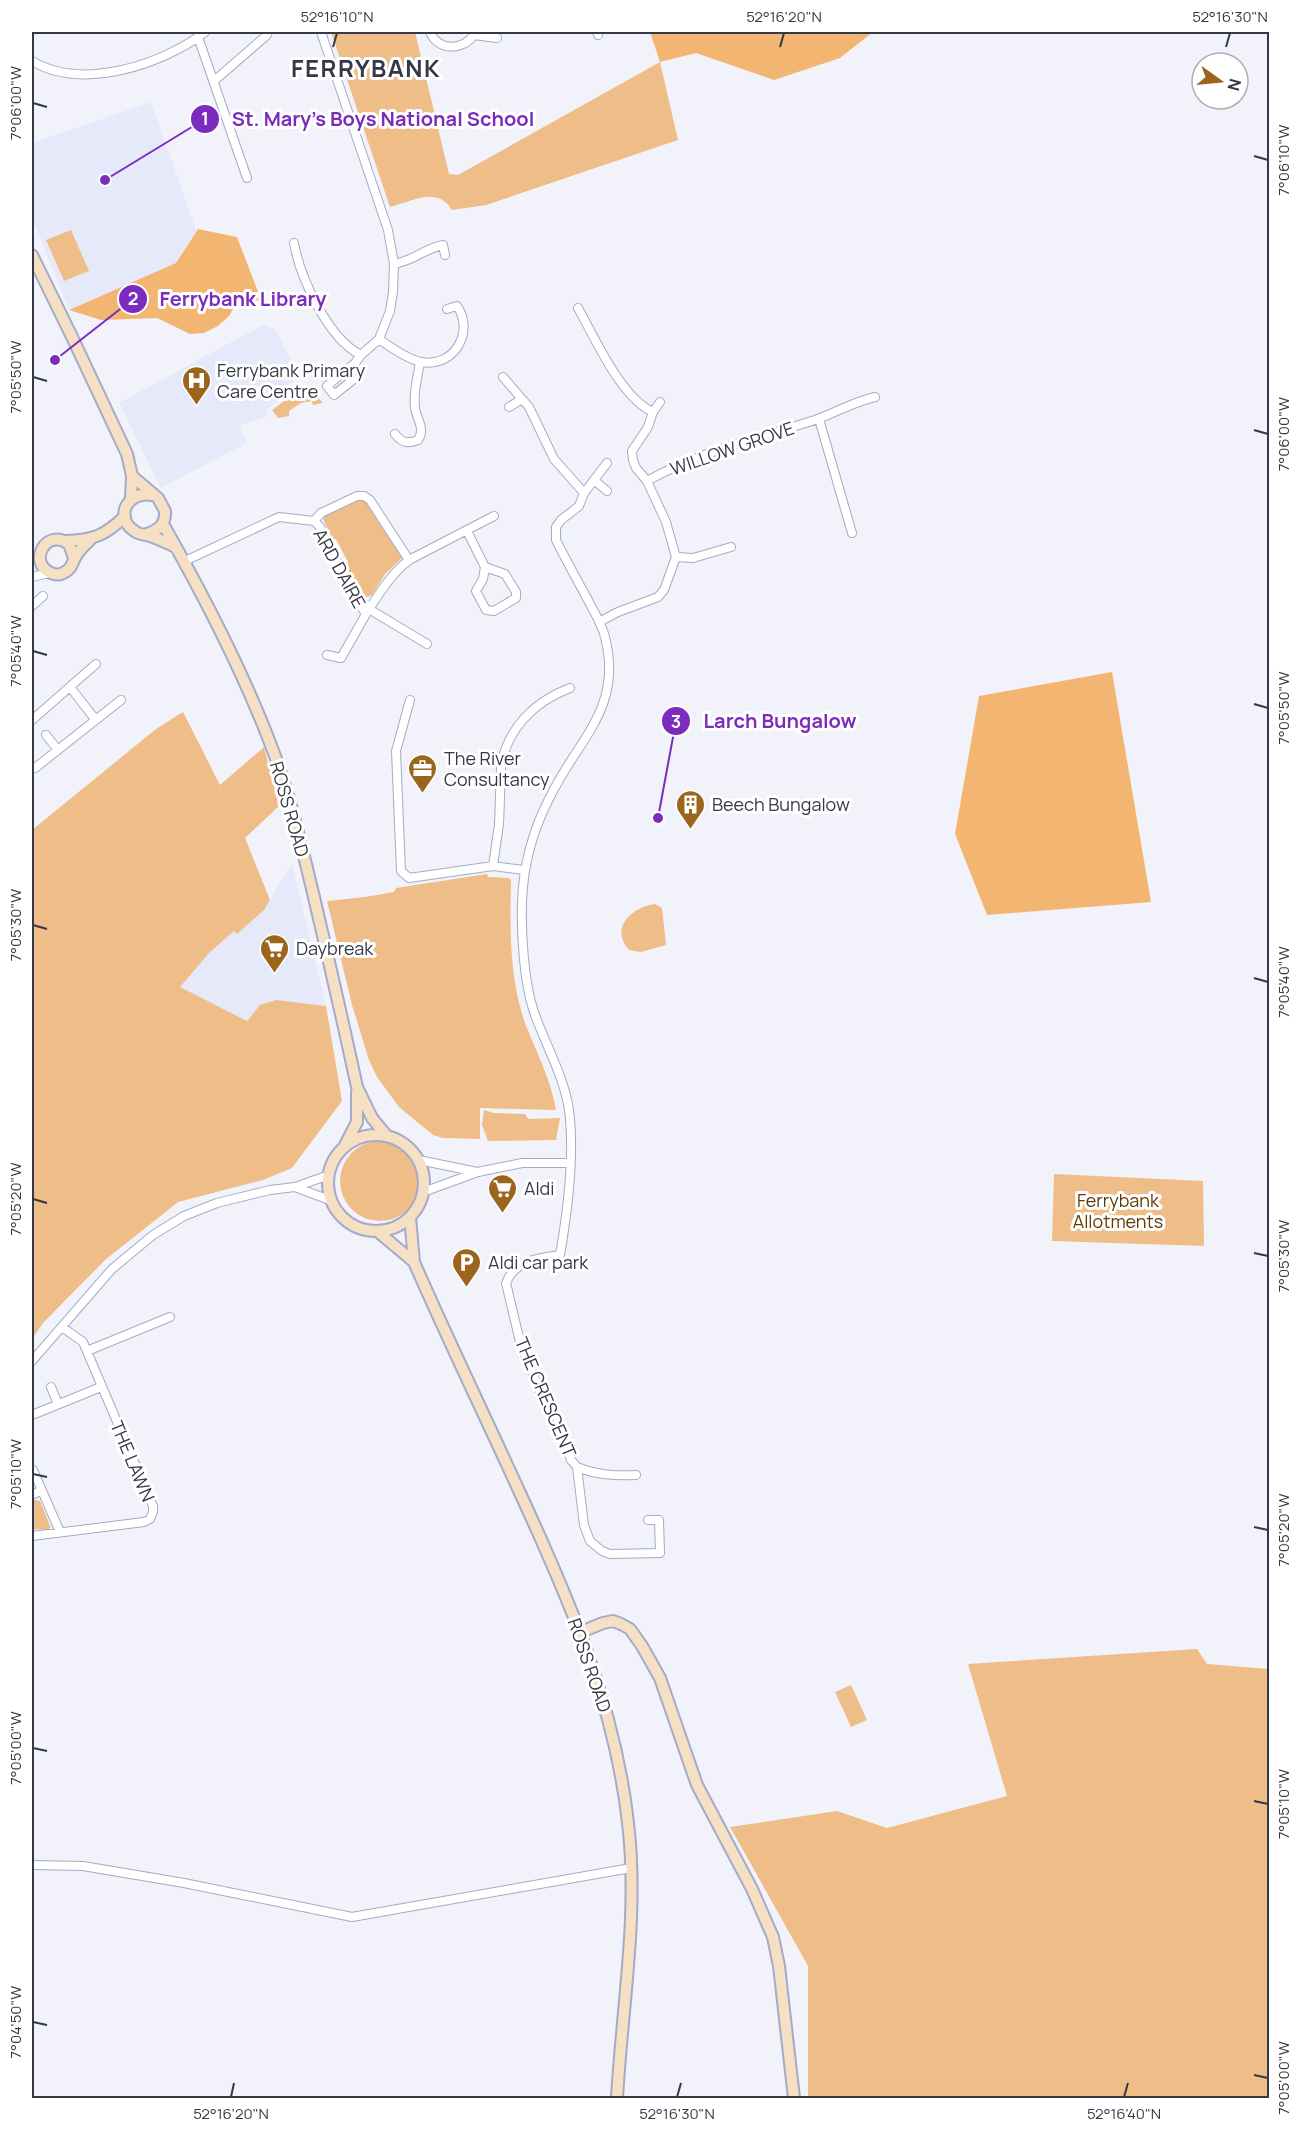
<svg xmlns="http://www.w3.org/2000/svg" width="1301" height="2130" font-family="Manrope,sans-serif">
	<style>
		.built { fill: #e6e9fa }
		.green { fill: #eebd88 }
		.forest { fill: #f3b672 }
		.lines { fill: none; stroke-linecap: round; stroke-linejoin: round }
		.street-casing { stroke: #a4aaca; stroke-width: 10 }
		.secondary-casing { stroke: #a4aaca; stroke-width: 14 }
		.street { stroke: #fff; stroke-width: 8 }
		.secondary { stroke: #f6e0c4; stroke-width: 10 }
		.ticks { fill: none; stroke: #353845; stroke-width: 2 }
		.labels { text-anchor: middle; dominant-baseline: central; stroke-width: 6; stroke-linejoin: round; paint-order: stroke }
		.poi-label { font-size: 18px; fill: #353845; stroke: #fff; text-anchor: start }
		.street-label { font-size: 18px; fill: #353845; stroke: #fff }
		.park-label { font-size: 18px; fill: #613a00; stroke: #fff }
		.district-label { font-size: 24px; font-weight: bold; letter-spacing: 1.5px; fill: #353845; stroke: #fff }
		.leader { fill: none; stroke: #7b2cbf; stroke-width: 2 }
		.callout-dot { fill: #7b2cbf; stroke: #fff; stroke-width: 2 }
		.mark-label { font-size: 18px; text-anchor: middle; font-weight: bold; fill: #fff }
		.callout-label { font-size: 20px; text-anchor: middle; font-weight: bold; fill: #7b2cbf; stroke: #fff; stroke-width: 6; stroke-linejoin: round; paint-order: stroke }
		.neatline { fill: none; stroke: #353845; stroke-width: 2 }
		.ticks-label { font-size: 15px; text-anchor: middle; fill: #353845 }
	</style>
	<rect width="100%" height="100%" fill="#f2f3fa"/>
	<!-- built -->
	<path class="built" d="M151 102 196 230 176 263 69 310 32 218V143Z
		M263 325 275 329 296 370 293 382 273 392 277 402 267 409 268 416 240 426 247 443 161 488 119 403Z
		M292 863 326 1006 276 1000 260 1005 247 1021 179 987 209 953 234 931 237 934 264 910Z"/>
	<!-- green -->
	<path class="green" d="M331 32H415L449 174 458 175 660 62 678 140 486 205 452 210C437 186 414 201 390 207Z
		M71 230 89 271 64 281 46 240Z
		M309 388 323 403 313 405 312 401 301 403 289 411V416L278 418 272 410 291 396 293 398Z
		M360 499 366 500 374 510 372 512 386 534H390L402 553V558L385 574 372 595 367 597 360 596 345 566 348 562 336 539H332L323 519 326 513 332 510 333 511 352 503V500Z
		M183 712 220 785 264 747 279 806 245 838 270 900 264 910 237 934 234 931 209 953 180 987 247 1021 260 1005 276 1000 326 1006 342 1101 292 1168 263 1180 178 1202 105 1260 43 1323 32 1339V830L156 729Z
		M487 874 488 877 508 878 511 880C510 928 509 977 525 1023 536 1052 551 1079 556 1110L480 1108V1139L443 1138 433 1135 399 1107 377 1077 369 1060 352 1005 327 901 365 897 394 892 396 888Z
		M655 904 662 908 666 945 641 952 629 950C609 928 632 907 655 904Z
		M484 1110 494 1113 525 1114 528 1119 560 1118 556 1140 488 1141 482 1125Z
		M340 1181a40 40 0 1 1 80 0a40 40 0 1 1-80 0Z
		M1054 1174 1203 1181 1204 1246 1052 1241Z
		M36 1500 40 1501 51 1528 45 1530 32 1529V1501Z
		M1197 1649 1207 1664 1269 1669V2098H808V1966L730 1827 837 1811 887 1828 1007 1796 968 1664Z
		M851 1685 867 1720 851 1727 835 1692Z"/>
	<!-- forest -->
	<path class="forest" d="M650 32H873L840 58 774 80 696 53 660 62Z
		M198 229 237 237 262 302 241 296 229 316 218 326 204 333 190 334 157 318 101 320 69 310 176 263Z
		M1112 672 1151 902 987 915 955 834 979 696Z"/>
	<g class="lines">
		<defs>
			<path id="street" d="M321 32 388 230 394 264 393 292 390 311 379 339 361 355 355 363 327 386 334 395 354 379 347 370
				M430 32C438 51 462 51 474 35L497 38
				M597 32 598 35
				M198 37 247 178
				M32 61C82 91 162 65 205 32
				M214 81 267 35
				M294 243C300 277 328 339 361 355
				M394 264C416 260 423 249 443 245L445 255
				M578 308C595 338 621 398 653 412
				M379 339C390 347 407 359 421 362 454 368 475 332 457 306L447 309
				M503 377 529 407 554 459 584 493
				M509 407 522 399
				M819 419 852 533
				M395 434C402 443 408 444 418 440 426 428 416 419 415 407 413 392 418 376 420 362
				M607 463 584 493 579 506 561 520 556 527V540C566 560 577 580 588 600 594 612 602 624 605 637 623 708 579 738 551 795 533 829 523 865 522 903 521 934 524 983 534 1012 545 1044 564 1076 569 1110 575 1156 568 1209 560 1255 539 1258 515 1260 506 1283L520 1342 540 1392 559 1421 571 1460 577 1467 584 1525 590 1541 602 1551 610 1554 660 1553 659 1520H648
				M594 480 607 491
				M647 481C698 452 759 438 815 420 835 413 853 402 875 397
				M467 531 485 567 505 574 516 592V598L494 611 486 610 476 591 483 579 485 567
				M676 557 693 558 731 547
				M409 560 494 516
				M185 561 279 517 314 521 321 513 357 496H364L370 500 409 560C390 575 379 594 366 614L357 601 320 527 314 521
				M32 577 49 573
				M32 606 43 596
				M369 609 427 644
				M599 622 618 612 658 597 664 590 676 557 666 522 647 481 636 468 633 460 632 451 648 427 653 412 660 402
				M327 655 341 658 366 614
				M70 687 95 719
				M410 700 396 751 401 871 409 878 493 866 524 870
				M32 720 96 664
				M46 735 58 750
				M35 768 121 700
				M493 866C495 852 497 838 499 824 500 806 500 787 501 768 506 729 535 701 570 688
				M419 1160 477 1172
				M295 1187 332 1201
				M423 1192 478 1172 522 1163H570
				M87 1351 170 1317
				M32 1361 112 1269 153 1235 184 1216 217 1203 270 1190 295 1187 329 1175
				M51 1387 58 1404
				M32 1415 101 1387
				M577 1467C597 1475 615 1476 636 1475
				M33 1470 60 1532
				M32 1495 42 1490
				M32 1536 144 1522 150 1519 153 1512V1506L83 1342 62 1327
				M32 1865 83 1866 184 1883 352 1917 631 1868"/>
			<path id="secondary" d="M32 255 73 339 127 454 132 476 131 498
				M132 476 158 498 165 511C166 524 159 530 147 534
				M152 495C125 491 114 520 136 532 140 535 145 534 150 536 159 539 167 543 176 547
				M163 524C204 596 243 671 272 748 290 795 301 844 313 893 328 957 343 1022 357 1087L372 1118 386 1135
				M65 541C93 540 105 536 125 516
				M74 558 69 544C46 527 27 563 51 573 57 576 63 574 68 570 73 566 72 562 75 558 78 551 85 545 90 540
				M328 1183a48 48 0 1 1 96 0a48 48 0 1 1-96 0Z
				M345 1145 357 1122V1092
				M410 1217 414 1262C448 1340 485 1416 520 1493 569 1599 615 1705 628 1823 639 1914 622 2007 617 2098
				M377 1231 414 1262
				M581 1632 603 1623 613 1621 621 1624 630 1629 642 1646 660 1678 697 1785 752 1889 773 1937 779 1966 794 2098"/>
		</defs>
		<!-- street casing -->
		<use href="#street" class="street-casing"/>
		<!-- secondary casing -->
		<use href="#secondary" class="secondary-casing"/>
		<!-- street -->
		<use href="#street" class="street"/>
		<!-- secondary -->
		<use href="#secondary" class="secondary"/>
	</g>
	<!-- ticks -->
	<path class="ticks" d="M333 47 337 33M780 47 784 33M1226 47 1230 33M33 103 47 107M1254 156 1268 160M33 377 47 381M1254 430 1268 434M33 651 47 655M1254 704 1268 708M33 925 47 929M1254 978 1268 982M33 1199 47 1203M1254 1253 1268 1256M33 1474 47 1477M1254 1527 1268 1530M33 1748 47 1751M1254 1801 1268 1804M33 2022 47 2025M1254 2075 1268 2078M231 2097 234 2083M677 2097 681 2083M1124 2097 1128 2083"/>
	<!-- icons -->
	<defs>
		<symbol id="hospital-pin" viewBox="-11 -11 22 30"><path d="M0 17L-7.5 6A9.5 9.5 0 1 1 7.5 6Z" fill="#9b651e" stroke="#fff"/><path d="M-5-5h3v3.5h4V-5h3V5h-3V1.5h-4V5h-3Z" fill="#fff"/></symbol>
		<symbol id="office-pin" viewBox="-11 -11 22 30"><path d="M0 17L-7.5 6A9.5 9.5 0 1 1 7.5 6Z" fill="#9b651e" stroke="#fff"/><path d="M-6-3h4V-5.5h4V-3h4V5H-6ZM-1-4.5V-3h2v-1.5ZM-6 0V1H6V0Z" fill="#fff"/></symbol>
		<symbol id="building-pin" viewBox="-11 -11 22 30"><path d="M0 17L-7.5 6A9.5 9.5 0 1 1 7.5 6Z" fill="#9b651e" stroke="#fff"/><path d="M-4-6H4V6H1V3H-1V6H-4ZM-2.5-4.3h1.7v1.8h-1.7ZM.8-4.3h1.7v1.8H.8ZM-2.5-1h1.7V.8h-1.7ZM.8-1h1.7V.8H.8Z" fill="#fff"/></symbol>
		<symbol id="supermarket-pin" viewBox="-11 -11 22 30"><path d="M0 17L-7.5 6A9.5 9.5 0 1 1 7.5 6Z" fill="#9b651e" stroke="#fff"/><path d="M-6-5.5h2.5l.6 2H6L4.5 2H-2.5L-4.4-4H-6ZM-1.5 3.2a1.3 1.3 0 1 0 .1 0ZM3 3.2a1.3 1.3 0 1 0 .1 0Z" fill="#fff"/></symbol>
		<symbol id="parking-pin" viewBox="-11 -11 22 30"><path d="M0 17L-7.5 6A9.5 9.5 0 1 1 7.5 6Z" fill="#9b651e" stroke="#fff"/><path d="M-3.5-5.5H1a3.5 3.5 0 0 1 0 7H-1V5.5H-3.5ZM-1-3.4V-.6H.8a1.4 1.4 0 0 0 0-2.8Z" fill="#fff"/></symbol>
	</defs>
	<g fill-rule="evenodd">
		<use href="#hospital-pin" x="180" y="364" width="33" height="45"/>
		<use href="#office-pin" x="406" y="752" width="33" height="45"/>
		<use href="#building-pin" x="674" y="788" width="33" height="45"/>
		<use href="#supermarket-pin" x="258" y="932" width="33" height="45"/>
		<use href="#supermarket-pin" x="486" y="1172" width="33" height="45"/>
		<use href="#parking-pin" x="450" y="1246" width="33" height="45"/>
	</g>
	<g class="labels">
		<!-- poi labels -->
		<g class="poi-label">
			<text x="217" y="370">Ferrybank Primary<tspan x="217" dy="21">Care Centre</tspan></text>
			<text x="444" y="758">The River<tspan x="444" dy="21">Consultancy</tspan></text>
			<text x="712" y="804">Beech Bungalow</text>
			<text x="296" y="948">Daybreak</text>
			<text x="524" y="1188">Aldi</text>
			<text x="488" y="1262">Aldi car park</text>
		</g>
		<!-- street labels -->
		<g class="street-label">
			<text transform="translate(732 448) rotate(-19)">WILLOW GROVE</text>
			<text transform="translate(340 568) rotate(61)">ARD DAIRE</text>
			<text transform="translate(290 809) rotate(74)">ROSS ROAD</text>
			<text transform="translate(546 1397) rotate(67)">THE CRESCENT</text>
			<text transform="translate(133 1461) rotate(67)">THE LAWN</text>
			<text transform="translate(590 1665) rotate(71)">ROSS ROAD</text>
		</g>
		<!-- park labels -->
		<g class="park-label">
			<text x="1118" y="1200">Ferrybank<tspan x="1118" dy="21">Allotments</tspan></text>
		</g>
		<!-- district labels -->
		<g class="district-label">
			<text x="366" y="67">FERRYBANK</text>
		</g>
	</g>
	<!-- callouts -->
	<path class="leader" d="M105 180L205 119M55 360L133 299M658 818L676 721"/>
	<g class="callout-dot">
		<circle cx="105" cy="180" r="6"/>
		<circle cx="55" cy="360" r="6"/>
		<circle cx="658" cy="818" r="6"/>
		<circle cx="205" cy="119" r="15"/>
		<circle cx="133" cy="299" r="15"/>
		<circle cx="676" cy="721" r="15"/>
	</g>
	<g class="mark-label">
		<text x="205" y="125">1</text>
		<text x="133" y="305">2</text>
		<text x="676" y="728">3</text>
	</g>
	<g class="callout-label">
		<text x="383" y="126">St. Mary's Boys National School</text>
		<text x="243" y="306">Ferrybank Library</text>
		<text x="780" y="728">Larch Bungalow</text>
	</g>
	<!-- border -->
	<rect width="1301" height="2130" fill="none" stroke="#ffffff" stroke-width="66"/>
	<!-- north arrow -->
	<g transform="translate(1220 81) rotate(105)"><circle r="28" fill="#ffffff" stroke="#aeafb5" stroke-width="1.5"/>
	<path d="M0-4.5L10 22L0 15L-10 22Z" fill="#9b651e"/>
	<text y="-9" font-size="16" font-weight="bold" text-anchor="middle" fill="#353845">N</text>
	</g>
	<rect x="33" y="33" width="1235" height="2064" class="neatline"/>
	<g class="ticks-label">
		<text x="337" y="22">52°16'10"N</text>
		<text x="784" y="22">52°16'20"N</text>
		<text x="1230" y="22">52°16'30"N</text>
		<text transform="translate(16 103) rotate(-90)" y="5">7°06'00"W</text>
		<text transform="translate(1284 160) rotate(-90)" y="5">7°06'10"W</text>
		<text transform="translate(16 377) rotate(-90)" y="5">7°05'50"W</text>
		<text transform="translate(1284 434) rotate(-90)" y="5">7°06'00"W</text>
		<text transform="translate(16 651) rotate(-90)" y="5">7°05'40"W</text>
		<text transform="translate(1284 708) rotate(-90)" y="5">7°05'50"W</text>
		<text transform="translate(16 925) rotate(-90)" y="5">7°05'30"W</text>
		<text transform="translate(1284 982) rotate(-90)" y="5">7°05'40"W</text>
		<text transform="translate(16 1199) rotate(-90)" y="5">7°05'20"W</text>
		<text transform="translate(1284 1256) rotate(-90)" y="5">7°05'30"W</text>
		<text transform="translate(16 1474) rotate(-90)" y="5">7°05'10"W</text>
		<text transform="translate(1284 1530) rotate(-90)" y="5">7°05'20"W</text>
		<text transform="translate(16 1748) rotate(-90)" y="5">7°05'00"W</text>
		<text transform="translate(1284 1804) rotate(-90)" y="5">7°05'10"W</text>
		<text transform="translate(16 2022) rotate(-90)" y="5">7°04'50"W</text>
		<text transform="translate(1284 2078) rotate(-90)" y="5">7°05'00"W</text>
		<text x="231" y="2119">52°16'20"N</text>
		<text x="677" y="2119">52°16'30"N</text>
		<text x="1124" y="2119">52°16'40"N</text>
	</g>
</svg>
